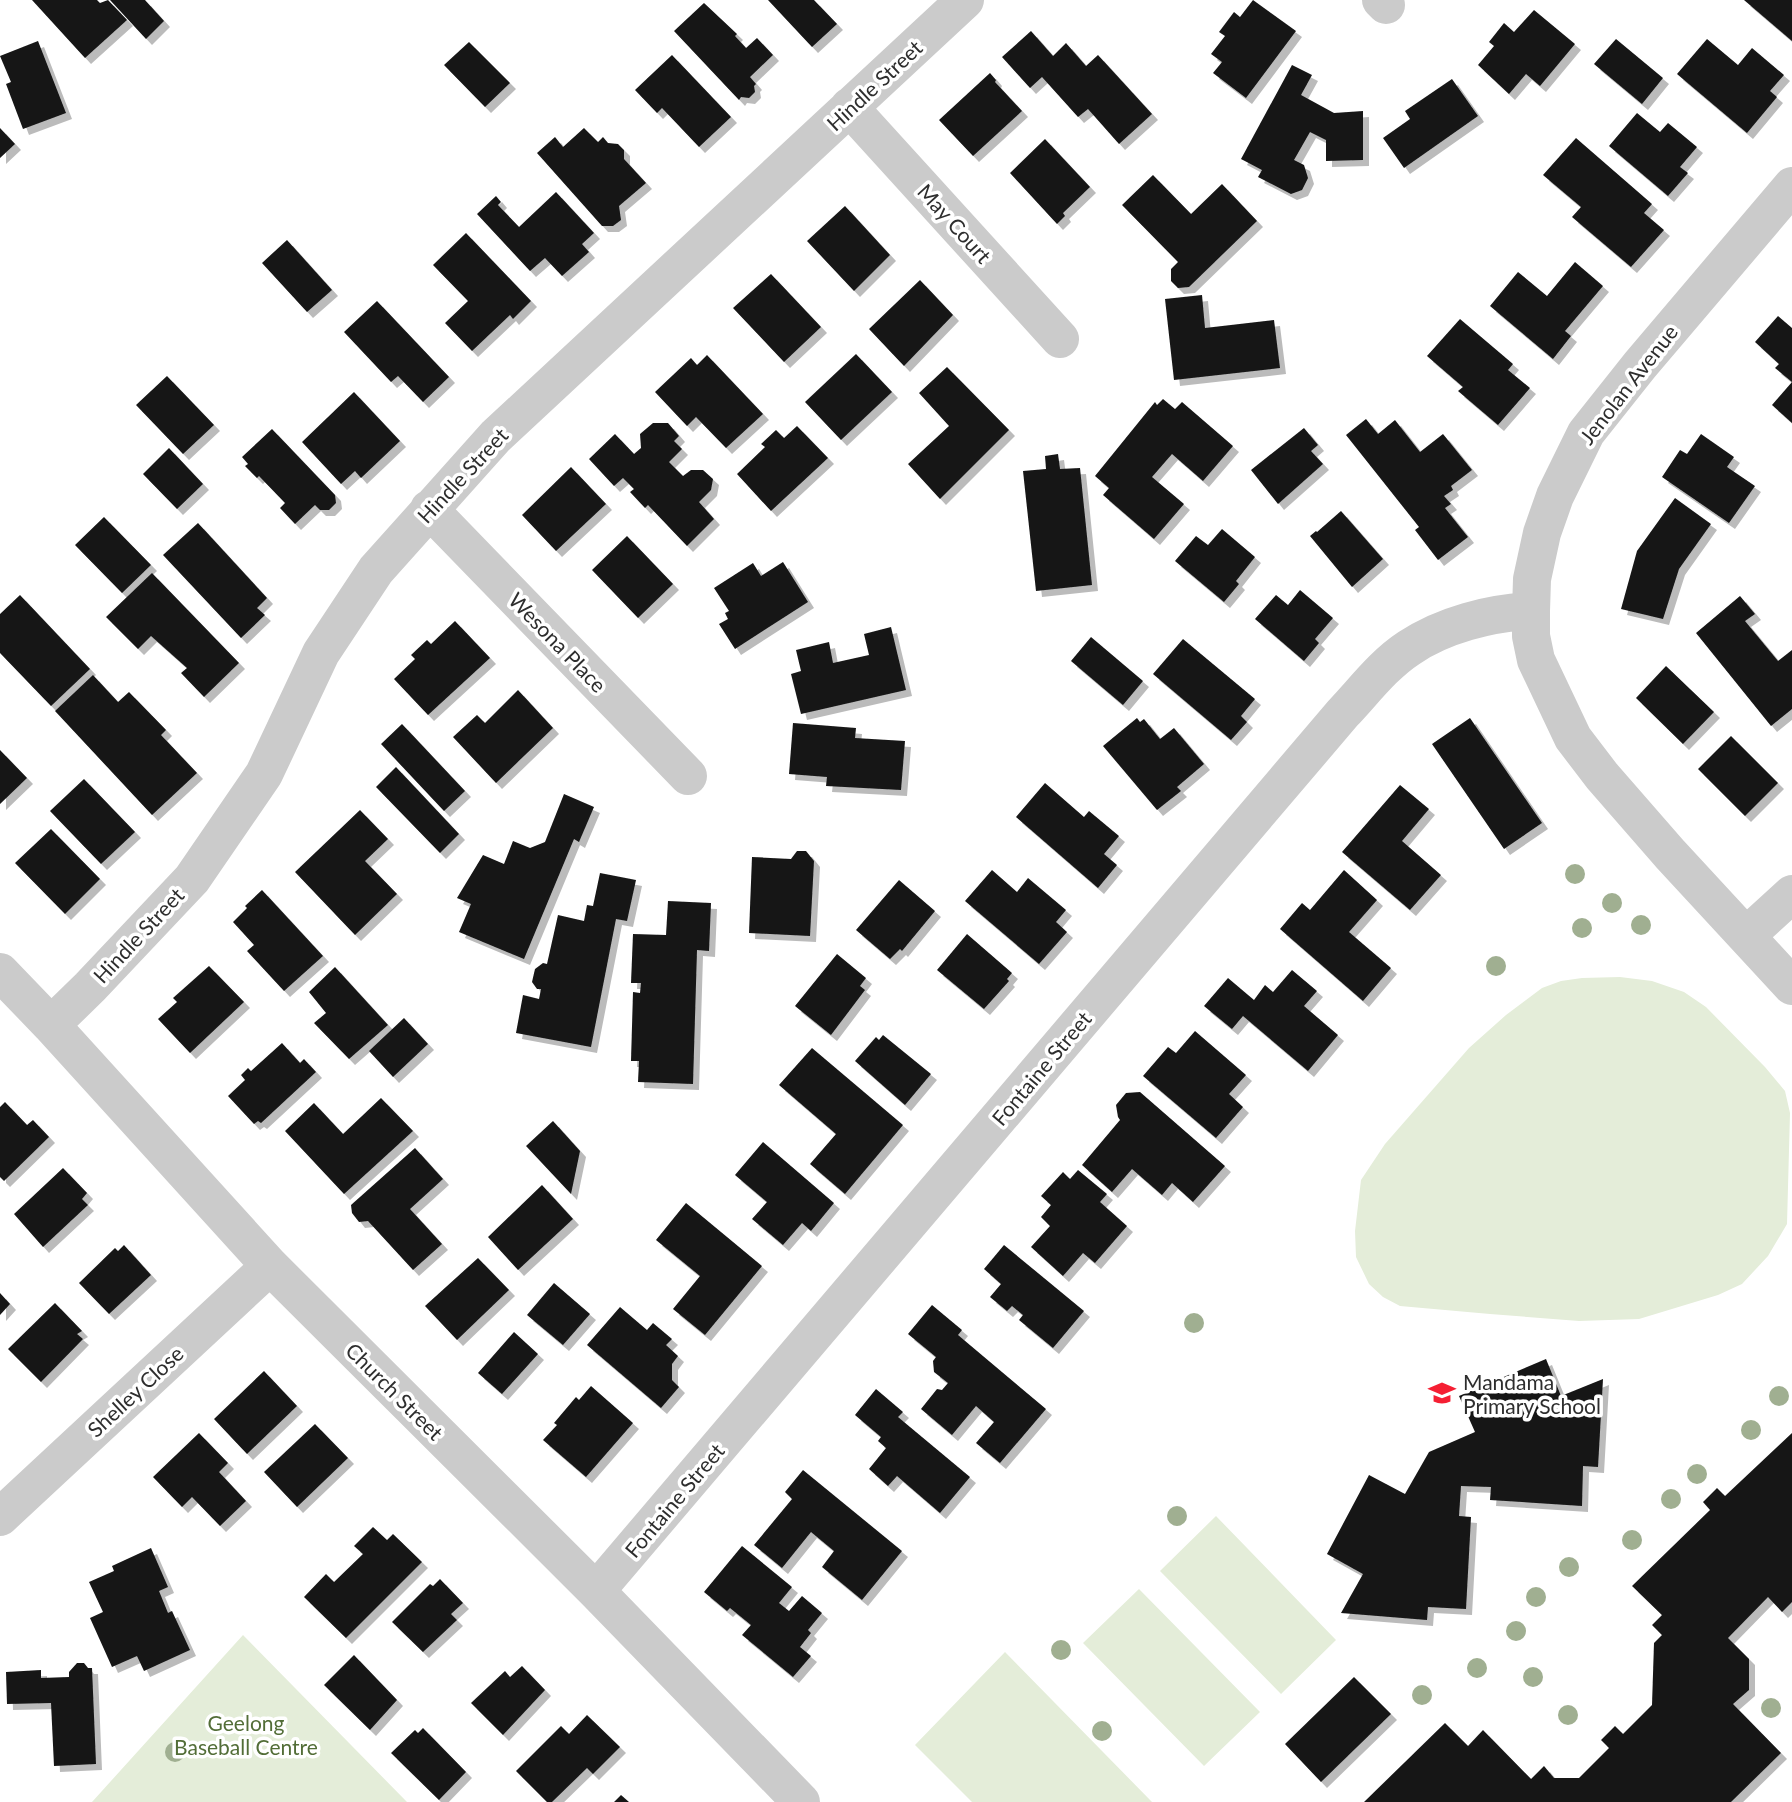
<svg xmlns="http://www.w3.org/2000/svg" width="1792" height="1802" font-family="Lato,sans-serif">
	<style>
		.green { fill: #e4edd9 }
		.building { fill: #151515; filter: url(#shadow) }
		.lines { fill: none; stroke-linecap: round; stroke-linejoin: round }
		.minor { stroke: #cbcbcb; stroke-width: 38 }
		.tree { fill: #a0af91 }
		.labels { text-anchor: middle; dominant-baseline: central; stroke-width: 7; stroke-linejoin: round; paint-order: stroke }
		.street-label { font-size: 21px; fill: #2e2e2e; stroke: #fff }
		.poi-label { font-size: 21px; fill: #2e2e2e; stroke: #fff; text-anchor: start }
		.park-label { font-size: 21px; fill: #526d37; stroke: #fff }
	</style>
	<defs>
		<filter id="shadow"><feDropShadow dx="6" dy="6" stdDeviation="0" flood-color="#0004"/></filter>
	</defs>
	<rect width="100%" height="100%" fill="#fff"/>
	<!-- green -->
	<path class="green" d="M1620 977 1652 981 1684 992 1706 1007 1765 1067 1785 1091 1790 1113 1787 1224 1768 1256 1742 1284 1718 1295 1639 1319 1579 1321 1490 1314 1400 1306 1383 1297 1369 1284 1356 1257 1355 1231 1361 1180 1385 1144 1469 1048 1506 1015 1542 988 1561 981 1582 978Z
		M1216 1516 1336 1640 1281 1694 1160 1571Z
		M1139 1589 1260 1712 1204 1766 1083 1643Z
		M243 1635 407 1802H92Z
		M1005 1652 1152 1802H972L915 1745Z"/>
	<!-- building -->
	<path class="building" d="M32 0H97L100 3 108 0 127 20 85 58Z
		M110 0H145L164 21 146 39Z
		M768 0H814L837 24 812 47Z
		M1253 0 1296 31 1246 98 1213 73 1222 62 1211 54 1225 36 1219 32 1234 12 1240 17Z
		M1744 0H1792V41Z
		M704 3 737 34 735 36 746 48 757 38 773 55 750 77 756 84 754 86 755 92 749 98 741 97 739 100 674 31Z
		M1534 10 1575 44 1540 86 1526 74 1509 94 1478 65 1494 46 1489 42 1504 23 1514 32Z
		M1031 31 1053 56 1066 43 1086 66 1098 55 1152 114 1119 144 1088 109 1078 117 1042 77 1030 88 1002 57Z
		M1616 39 1663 78 1642 104 1594 64Z
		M1707 39 1738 65 1752 48 1784 75 1770 91 1777 97 1747 133 1677 74Z
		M38 41 66 113 23 129 6 84 11 82 0 56Z
		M469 42 510 83 485 107 444 65Z
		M672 55 731 117 699 147 662 108 657 113 635 90Z
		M1292 65 1312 75 1301 95 1334 113 1363 111V160L1326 161V140L1310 132 1294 160 1304 165 1308 178 1302 190 1291 194 1258 177 1262 170 1241 159Z
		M990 73 996 80 995 82 1022 111 973 156 939 120Z
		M1452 79 1478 116 1404 168 1383 138 1410 119 1405 111Z
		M1637 113 1660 132 1668 123 1697 147 1680 167 1688 173 1668 196 1609 146Z
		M0 128 15 144 0 158Z
		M584 128 598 142 603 137 608 143 618 144 624 150V159L646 183 619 206 621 220 613 226H602L537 153 555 137 563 147Z
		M1576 138 1652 204 1644 213 1664 230 1631 267 1572 217 1581 207 1543 175Z
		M1045 139 1090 187 1063 213 1065 216 1057 224 1010 173Z
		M1153 175 1191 214 1222 184 1257 221 1189 287 1178 288 1171 281V269L1178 262 1122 205Z
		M556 192 594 233 582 244 589 252 562 276 545 258 530 271 477 214 496 196 501 202 498 205 519 227Z
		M845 206 890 255 854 291 807 241Z
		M466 233 531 301 513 319 510 315 472 351 445 323 468 301 433 265Z
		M287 240 332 290 307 312 262 263Z
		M1575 262 1603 286 1565 331 1571 336 1553 359 1490 306 1518 272 1547 296Z
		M771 274 821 327 784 362 733 308Z
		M920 280 953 315 904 366 869 329Z
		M1202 295 1205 328 1274 320 1280 368 1174 380 1165 299Z
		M377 301 449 377 423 402 398 376 391 382 344 332Z
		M1778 316 1792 328V423L1772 405 1792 382 1775 368 1779 364 1755 342Z
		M1460 319 1513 364 1508 370 1530 388 1498 425 1458 391 1463 387 1427 356Z
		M856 354 892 392 841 440 805 402Z
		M707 355 763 414 726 448 696 417 687 426 655 392 691 358 697 365Z
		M947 367 1009 430 940 499 908 464 949 426 919 393Z
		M167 376 214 425 183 454 136 405Z
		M354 392 400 441 361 478 355 471 341 484 302 442Z
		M1163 399 1175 409 1182 402 1233 446 1203 481 1172 454 1152 477 1184 504 1154 539 1103 495 1109 488 1095 476 1155 402 1157 405Z
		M1366 419 1378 434 1395 420 1420 452 1443 434 1472 470 1451 486 1453 490 1444 496 1451 504 1445 508 1468 537 1438 560 1415 530 1419 527 1346 435Z
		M653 423H668L679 436 674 441 682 449 669 462 683 476 691 470H703L713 479 711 490 699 502 714 519 687 546 648 505 645 508 630 492 634 489 623 478 614 486 589 459 615 434 634 454 641 448 640 434Z
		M797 426 828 458 771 511 737 474 765 447 761 444 776 430 784 438Z
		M1304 428 1318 445 1311 451 1323 464 1278 504 1251 470Z
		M272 429 335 495 336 503 329 510H320L315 505 295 524 280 508 285 503 259 476 257 478 245 466 248 464 242 457Z
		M1701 434 1734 457 1727 467 1755 486 1729 523 1662 477 1680 450 1687 454Z
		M169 448 203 484 177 509 143 474Z
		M1058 454 1060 469 1080 468 1092 585 1036 591 1023 471 1046 469 1045 456Z
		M571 467 606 504 556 551 522 515Z
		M1675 498 1711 524 1679 569 1663 619 1621 609 1637 551Z
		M1341 511 1383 559 1352 587 1310 536 1316 531 1317 532Z
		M104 517 151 565 122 593 75 545Z
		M198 523 267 598 257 608 265 615 241 638 163 555Z
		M1222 529 1255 557 1236 581 1239 584 1224 602 1175 561 1196 536 1208 545Z
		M627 536 673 584 638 618 592 570Z
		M783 562 808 602 735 649 719 624 728 619 725 613 729 611 714 588 753 563 761 576Z
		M152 573 239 663 204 697 181 673 187 668 151 636 138 649 106 617Z
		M1300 590 1333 618 1315 639 1319 643 1304 661 1255 619 1276 595 1288 605Z
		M20 595 90 669 51 706 0 653V614Z
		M1740 596 1755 614 1745 621 1778 661 1792 650V709L1771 726 1696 633Z
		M455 621 490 658 428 715 394 679 415 659 411 655 427 640 431 644Z
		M891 627 906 690 801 714 791 674 801 671 796 650 829 642 833 663 869 655 864 634Z
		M1091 637 1143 681 1123 705 1071 661Z
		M1183 639 1255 699 1241 716 1247 722 1231 740 1153 674Z
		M1666 666 1714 712 1683 744 1636 698Z
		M93 675 118 702 129 692 166 730 161 735 197 773 152 815 55 711Z
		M518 690 553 728 496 783 453 737 477 715 485 723Z
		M1137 718 1140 722 1144 719 1160 739 1174 728 1204 764 1177 787 1181 791 1157 810 1103 746Z
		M1470 718 1542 823 1504 849 1432 744Z
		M793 723 856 728 855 738 905 741 901 790 826 786 827 777 789 774Z
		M402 724 465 791 444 811 381 744Z
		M1731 736 1778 783 1745 816 1698 769Z
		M0 750 27 778 0 804Z
		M396 767 459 834 440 853 376 787Z
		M84 779 135 832 101 864 50 811Z
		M1045 783 1084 817 1089 811 1119 836 1104 854 1117 865 1098 888 1016 817Z
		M1400 785 1429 809 1402 841 1441 875 1410 910 1342 852Z
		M564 794 594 807 579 842 574 839 524 959 459 932 471 904 457 898 483 855 504 864 513 841 530 848 545 842Z
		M360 810 388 839 365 861 397 894 355 935 295 872Z
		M51 829 100 879 65 914 15 863Z
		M797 851H806L814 861 810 936 749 933 752 857 791 859Z
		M992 870 1017 892 1028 878 1066 910 1056 922 1067 932 1039 964 965 901Z
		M1344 870 1377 900 1349 932 1391 968 1363 1001 1280 929 1302 903 1310 910Z
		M600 873 636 880 627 921 616 919 591 1047 516 1033 523 995 539 999 541 989H537L532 982 535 969 543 963 547 964 558 915 584 921 587 905 593 906Z
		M899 880 935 911 902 951 900 949 890 959 856 930Z
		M262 890 323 956 284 991 247 951 254 945 233 922 247 908 245 906Z
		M668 901 711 903 709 951 697 950 693 1084 638 1082 639 1061H631L633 992 640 993 641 983H631L633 934 666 935Z
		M967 934 1012 973 1007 979 1009 981 984 1009 937 970Z
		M837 954 866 978 860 986 865 990 831 1035 795 1006Z
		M209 966 244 1002 190 1053 158 1019 177 1002 173 998Z
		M335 967 388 1025 349 1059 314 1023 326 1013 309 992Z
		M1292 970 1317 991 1304 1006 1338 1035 1308 1071 1243 1016 1232 1029 1204 1006 1228 978 1254 1000 1265 985 1273 992Z
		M404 1018 428 1044 393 1077 369 1051Z
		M1195 1031 1246 1075 1229 1094 1243 1107 1216 1138 1143 1076 1168 1047 1176 1053Z
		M883 1035 931 1074 905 1105 855 1061 876 1037 879 1040Z
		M282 1043 300 1063 304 1059 316 1072 261 1123 258 1121 254 1124 228 1096 245 1080 241 1075 248 1068 251 1071Z
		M812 1048 903 1125 845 1194 810 1164 836 1134 779 1085Z
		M1140 1092 1225 1166 1193 1202 1172 1183 1162 1195 1132 1169 1112 1192 1082 1165 1120 1120 1118 1117 1116 1105 1126 1093Z
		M381 1098 413 1131 344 1194 285 1131 314 1103 343 1134Z
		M5 1102 27 1125 33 1120 49 1137 4 1181 0 1177V1107Z
		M553 1121 580 1151 571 1194 526 1146Z
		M763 1142 834 1203 811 1231 802 1223 783 1245 752 1219 767 1202 735 1175Z
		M415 1148 443 1179 410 1209 442 1244 413 1270 368 1221 359 1222 352 1213 351 1205Z
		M63 1168 87 1193 82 1199 88 1205 43 1247 14 1214Z
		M1078 1170 1107 1194 1100 1202 1127 1226 1095 1263 1083 1253 1063 1276 1031 1247 1050 1226 1041 1217 1051 1205 1041 1196 1063 1172 1070 1179Z
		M542 1185 573 1219 518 1270 488 1237Z
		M686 1203 762 1266 705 1335 673 1309 700 1276 656 1240Z
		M124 1245 151 1275 109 1314 79 1283 115 1248 118 1251Z
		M1004 1245 1084 1311 1053 1348 1019 1320 1023 1315 1012 1306 1007 1311 990 1297 1001 1284 984 1269Z
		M478 1258 509 1290 457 1340 425 1306Z
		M554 1283 590 1314 563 1345 527 1315Z
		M0 1293 10 1304 0 1315Z
		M55 1303 82 1331 77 1334 83 1339 41 1382 8 1349Z
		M932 1305 962 1330 958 1335 1046 1409 1000 1463 976 1443 994 1422 976 1406 952 1435 921 1409 937 1389 942 1390 948 1383 934 1372 933 1361 936 1357 908 1334Z
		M620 1307 647 1330 653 1323 672 1339 666 1345 678 1356 672 1364V1380L679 1387 661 1408 587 1345Z
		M514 1332 538 1354 502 1394 478 1373Z
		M1546 1359 1561 1396 1603 1379 1598 1467 1583 1466 1582 1506 1490 1500 1491 1487 1461 1486 1459 1516 1471 1517 1466 1609 1428 1607 1427 1620 1341 1613 1363 1574 1327 1554 1369 1475 1405 1494 1429 1452 1475 1432 1459 1396Z
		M264 1371 297 1406 247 1454 214 1419Z
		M591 1386 633 1423 586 1477 543 1440 557 1425 554 1423 576 1397 579 1400Z
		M876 1389 903 1412 898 1417 970 1477 940 1513 897 1476 888 1486 869 1469 886 1448 878 1441 881 1437 855 1415Z
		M315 1424 348 1458 297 1507 264 1472Z
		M199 1433 228 1463 219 1472 246 1501 220 1526 192 1497 182 1507 153 1477Z
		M1792 1433V1602L1782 1612 1768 1597 1728 1638 1749 1659V1690L1733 1704 1781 1753 1731 1802H1364L1445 1723 1468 1746 1483 1730 1531 1779 1544 1766 1554 1778H1579L1609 1748 1601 1740 1615 1726 1623 1734 1652 1705 1654 1643 1662 1635 1652 1625 1662 1615 1632 1586 1710 1510 1703 1502 1717 1488 1725 1496Z
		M803 1470 902 1551 862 1600 822 1567 834 1551 811 1532 782 1568 754 1545 792 1499 785 1492Z
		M373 1527 387 1540 393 1534 422 1562 346 1638 304 1597 326 1574 334 1582 363 1554 354 1546Z
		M742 1546 792 1587 779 1603 789 1611 802 1596 822 1613 808 1630 811 1633 800 1647 811 1656 793 1677 742 1635 751 1625 730 1608 727 1611 704 1592Z
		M151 1548 168 1587 159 1591 168 1613 172 1611 190 1650 144 1671 137 1656 112 1667 90 1618 103 1612 89 1582 114 1571 112 1566Z
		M440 1579 463 1603 451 1614 457 1620 423 1652 392 1622 430 1584 433 1586Z
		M354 1655 397 1700 370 1730 324 1685Z
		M77 1663H84L88 1668H92L96 1764 54 1766 51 1703 7 1704 6 1672 41 1670V1678L69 1677V1672Z
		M522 1666 545 1690 503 1735 471 1703 505 1671 510 1677Z
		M1354 1677 1391 1714 1321 1782 1285 1744Z
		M587 1715 620 1747 593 1774 587 1768 552 1802H547L516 1771 561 1726 569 1734Z
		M423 1728 466 1772 439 1800 391 1753 415 1730 418 1733Z
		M621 1795 629 1802H614Z"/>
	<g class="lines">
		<!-- minor -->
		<path class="minor" d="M1381 0 1386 5
			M849 107 1060 339
			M1792 186 1640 365 1586 433 1555 496 1542 533 1532 579 1531 611V636L1536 660 1573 738 1602 776 1670 854 1792 986
			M429 509 688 776
			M1746 936 1792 894
			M0 972 51 1025 270 1266 596 1591 801 1802
			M51 1025 90 987 192 879 264 774 321 653 376 570 496 436 965 0
			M0 1517 270 1266
			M596 1591 1343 713C1364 691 1383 665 1409 648 1443 625 1490 613 1531 611"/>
	</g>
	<!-- trees -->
	<g class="tree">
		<circle cx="1575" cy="874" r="10"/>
		<circle cx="1612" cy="903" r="10"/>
		<circle cx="1641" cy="925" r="10"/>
		<circle cx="1582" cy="928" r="10"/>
		<circle cx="1496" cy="966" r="10"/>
		<circle cx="1194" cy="1323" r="10"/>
		<circle cx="1779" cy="1396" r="10"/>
		<circle cx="1751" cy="1430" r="10"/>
		<circle cx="1697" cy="1474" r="10"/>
		<circle cx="1671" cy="1499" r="10"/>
		<circle cx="1177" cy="1516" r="10"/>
		<circle cx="1632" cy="1540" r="10"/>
		<circle cx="1569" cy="1567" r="10"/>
		<circle cx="1536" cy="1597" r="10"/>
		<circle cx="1516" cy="1631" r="10"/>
		<circle cx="1061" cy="1650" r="10"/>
		<circle cx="1477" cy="1668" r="10"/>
		<circle cx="1533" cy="1677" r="10"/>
		<circle cx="1422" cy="1695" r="10"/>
		<circle cx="1771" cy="1708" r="10"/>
		<circle cx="1568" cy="1715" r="10"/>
		<circle cx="1102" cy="1731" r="10"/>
		<circle cx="175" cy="1752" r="10"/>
	</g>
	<!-- icons -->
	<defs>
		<symbol id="school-bare" viewBox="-9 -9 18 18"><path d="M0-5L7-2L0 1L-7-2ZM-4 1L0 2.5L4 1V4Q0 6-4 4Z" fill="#f51f33" stroke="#fff" stroke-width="2.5" paint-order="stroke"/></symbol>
	</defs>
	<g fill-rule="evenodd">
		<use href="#school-bare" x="1423" y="1374" width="38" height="38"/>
	</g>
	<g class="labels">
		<!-- street labels -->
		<g class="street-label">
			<text transform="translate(874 85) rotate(-43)">Hindle Street</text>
			<text transform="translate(955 223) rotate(48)">May Court</text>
			<text transform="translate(1628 384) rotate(-52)">Jenolan Avenue</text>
			<text transform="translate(462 475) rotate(-47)">Hindle Street</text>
			<text transform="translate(558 642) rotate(46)">Wesona Place</text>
			<text transform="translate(138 935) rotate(-47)">Hindle Street</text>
			<text transform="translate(1041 1068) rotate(-50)">Fontaine Street</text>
			<text transform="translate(135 1391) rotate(-43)">Shelley Close</text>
			<text transform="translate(395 1391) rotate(45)">Church Street</text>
			<text transform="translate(674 1500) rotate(-50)">Fontaine Street</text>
		</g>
		<!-- poi labels -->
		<g class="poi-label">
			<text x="1463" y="1381">Mandama<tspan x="1463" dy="24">Primary School</tspan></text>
		</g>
		<!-- park labels -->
		<g class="park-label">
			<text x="246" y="1722">Geelong<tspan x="246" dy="24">Baseball Centre</tspan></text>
		</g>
	</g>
</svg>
